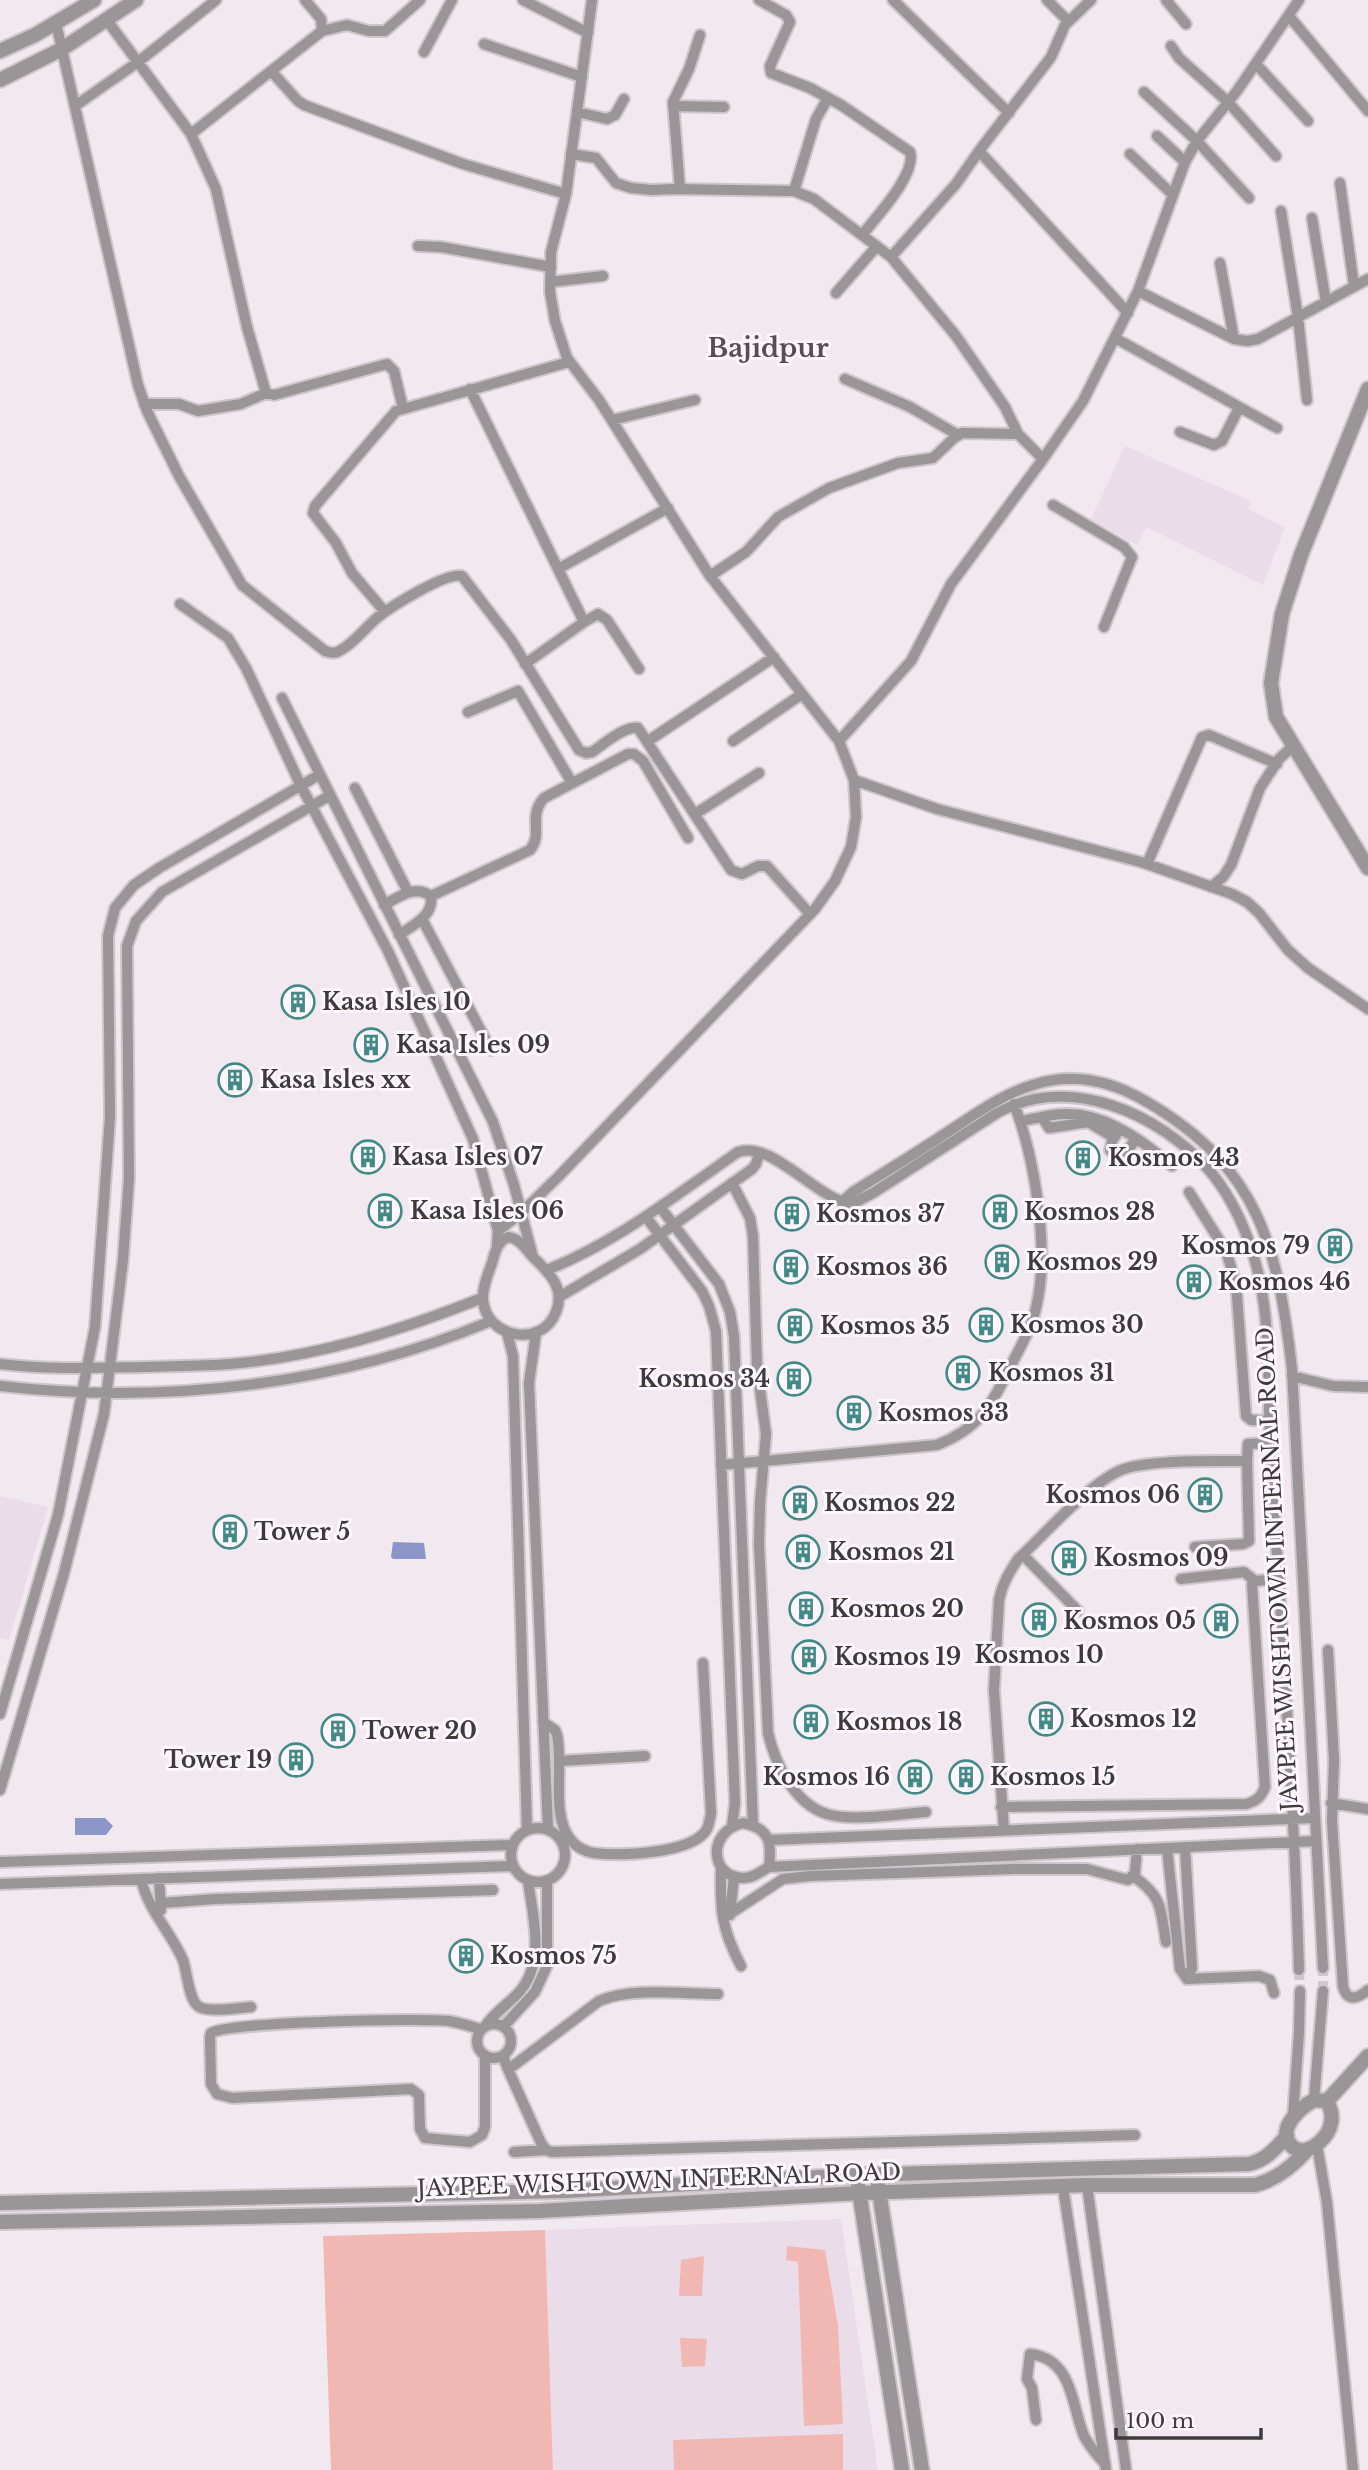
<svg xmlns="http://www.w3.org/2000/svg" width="1368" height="2470" font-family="'Libre Baskerville',serif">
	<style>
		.built { fill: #eadce9 }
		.green { fill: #f1b7b2 }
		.water { fill: #8b95c7 }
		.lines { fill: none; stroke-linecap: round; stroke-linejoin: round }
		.minor-tunnel { stroke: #cec6cc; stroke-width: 10; stroke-dasharray: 10 5; stroke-linecap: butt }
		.minor-casing { stroke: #cec6cc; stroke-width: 14 }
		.tertiary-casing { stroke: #cec6cc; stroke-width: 18 }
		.minor { stroke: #9a9597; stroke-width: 10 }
		.tertiary { stroke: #9a9597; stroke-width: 14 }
		.labels { text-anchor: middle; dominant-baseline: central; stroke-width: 6; stroke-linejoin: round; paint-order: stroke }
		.poi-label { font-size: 23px; font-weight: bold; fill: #3d3a3c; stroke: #fff6fe; text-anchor: start }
		.street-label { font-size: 23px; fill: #3d3a3c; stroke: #fff6fe }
		.quarter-label { font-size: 26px; font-weight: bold; fill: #554e54; stroke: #fff6fe }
	</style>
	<rect width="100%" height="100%" fill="#f2e9f0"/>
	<!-- built -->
	<path class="built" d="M1125 446 1251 501 1248 509 1285 527 1263 585 1146 527 1137 545 1091 519Z
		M0 1496 48 1507 9 1640 0 1638Z
		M841 2219 878 2470H553L545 2230Z"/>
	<!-- green -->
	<path class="green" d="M545 2230 553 2470H331L323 2236Z
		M787 2246 825 2250 838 2326 843 2424 804 2426 798 2262 786 2260Z
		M704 2256 702 2296H679L681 2260Z
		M680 2338 707 2339 705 2366 682 2367Z
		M843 2434V2470H674L673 2440Z"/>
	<!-- water -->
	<path class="water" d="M393 1542 424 1543 426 1559H393L391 1557Z
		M75 1818H105L113 1826 106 1835H75Z"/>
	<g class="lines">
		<!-- minor-tunnel -->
		<path class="minor-tunnel" d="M1299 1970 1300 1991
			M1323 1991V1968"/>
		<defs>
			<path id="minor" d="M523 0 588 33
				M759 0 786 15 790 22 770 66 771 73 810 88 841 105 910 152C917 174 876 217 863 234
				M893 0 1009 113
				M1047 0 1068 21
				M1091 0 1065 25 1051 57 979 151 1128 313
				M1166 0 1186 24
				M1289 16 1368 111
				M106 19 191 134 322 31 321 19 305 0
				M56 23 138 385 147 411 179 476 242 585 325 651C331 653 335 654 341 650 355 642 366 627 378 617 392 606 446 572 462 576L511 640 579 750 586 753 592 752C604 744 624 726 638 728L731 870 742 874 758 866H767L810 914
				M322 31 347 25 369 31H385L420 0
				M484 44 582 77
				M1171 46 1179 58 1228 102 1276 156
				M424 52 452 0
				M1256 64 1308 121
				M272 72 298 101 304 105 463 164 566 194
				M1144 92 1197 141 1249 198
				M75 106 138 62 216 0
				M673 106 724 107
				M577 112 607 119 615 115 624 99
				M191 134 216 189 247 327 266 393 274 395 387 364 394 371 403 408
				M1157 136 1185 162
				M571 154 596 158 616 183 631 188 652 190 674 189 794 191 814 199 891 257 956 336 1005 407 1018 434 1043 459
				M1130 154 1173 195
				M1340 183 1354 286
				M680 189 673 102 689 69 700 35
				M794 191 816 119 828 98
				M1281 211 1298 317 1307 400
				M1312 218 1326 302
				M418 246 441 247 551 267
				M891 257 956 184 979 151
				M1220 263 1234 339
				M550 282 603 276
				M1138 291 1234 339 1247 341 1258 339 1368 279
				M836 293 877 246
				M1115 338 1277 428
				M845 379 910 407 958 435
				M470 389 584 622
				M144 404H179L198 411 241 404 266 393
				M612 420 695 400
				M1180 432 1214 445 1222 441 1239 408
				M1053 505 1124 547 1132 557 1104 627
				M558 569 668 508
				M710 576 746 552 778 517 829 488 898 463 933 458 954 438 962 433 1018 434
				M180 604 228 638 246 668 301 786 388 951 473 1139 498 1231 497 1245
				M385 612 352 573 336 543 313 513 315 506 396 411 569 362
				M525 664 584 622 598 614 607 620 639 669
				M282 698 493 1122 514 1185 533 1257
				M468 712 518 691 572 783
				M648 741 774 657
				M733 741 802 694
				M839 741 911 661 951 584 1043 459 1083 401 1138 291 1185 162 1197 141 1237 91 1299 0
				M854 780 937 809 1141 862 1232 894 1247 902 1259 913 1288 950 1308 968 1368 1009
				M355 788 408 892
				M695 814 759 773
				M1147 864 1202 737 1209 735 1277 764
				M1211 887 1223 877 1231 865 1260 788 1279 759 1292 747
				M431 896 530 850C544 833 527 817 544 798L628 754H634L643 761 688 838
				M384 905C399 897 415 884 431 896 434 916 413 925 399 935
				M422 919 491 1050
				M1042 1117 1049 1128 1088 1122 1108 1134
				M1020 1121C1035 1119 1050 1114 1064 1114 1103 1112 1144 1141 1172 1166
				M1119 1130 1112 1141 1110 1150 1118 1158 1128 1151 1135 1139
				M732 1183 750 1218 753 1236 757 1367 766 1434 760 1503 759 1544 768 1733C775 1763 794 1804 827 1814 852 1822 899 1814 926 1812
				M1189 1192 1226 1251 1236 1283 1246 1416 1251 1420 1270 1421
				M842 1202 853 1192C883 1173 913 1155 943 1135 973 1116 1001 1094 1036 1084 1075 1072 1112 1081 1147 1102 1259 1167 1278 1248 1292 1369L1323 1968
				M660 1207 719 1284 730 1312 734 1336 753 1825
				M646 1217 702 1291 709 1306 716 1331 735 1803 732 1826
				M498 1231 522 1212 559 1176 815 909 835 881 851 847 856 817 854 780 839 741 710 576 599 400 567 358 555 321 550 292 551 252 566 194 592 0
				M508 1237C519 1238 525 1248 532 1256 548 1272 566 1287 556 1312 542 1349 486 1338 483 1300 482 1288 488 1274 492 1263 495 1252 497 1242 508 1237Z
				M547 1270C617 1242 676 1195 738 1152 772 1140 816 1199 852 1204L873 1193 997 1113C1069 1073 1158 1113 1209 1170 1226 1190 1239 1215 1248 1239 1275 1310 1266 1389 1271 1464 1282 1632 1294 1801 1299 1970
				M559 1297 640 1249 752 1169 756 1164 759 1153
				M507 1333 513 1356 527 1830
				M536 1333 529 1383 548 1829
				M0 1364C48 1370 96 1368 144 1367 173 1366 201 1366 230 1364 317 1357 402 1330 482 1298
				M1292 1376 1333 1386 1368 1387
				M0 1386C165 1405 338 1385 491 1321
				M1247 1461 1248 1444 1270 1443
				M721 1465 937 1445C977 1429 990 1409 1008 1371 1018 1351 1031 1330 1036 1308 1050 1251 1035 1158 1014 1104
				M1023 1555 1078 1611
				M1181 1579 1244 1572 1255 1581
				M1328 1650 1334 1760 1332 1821 1343 1987C1348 2002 1357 1999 1368 1990
				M0 1714 58 1515 95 1327 110 1117 108 936 115 908 134 885 159 868 319 775
				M543 1722 555 1730 557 1735C564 1765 550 1816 571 1840 576 1847 586 1852 594 1853 620 1856 693 1854 707 1829 709 1825 710 1818 711 1813L703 1663
				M559 1761 645 1756
				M0 1790 64 1573 104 1414 123 1260 129 1178 127 946 136 921 162 892 329 796
				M1331 1803 1368 1809
				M1001 1807 1246 1804C1257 1801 1261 1797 1265 1787L1252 1584 1255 1581 1278 1579
				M743 1823C770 1828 772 1843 769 1867 761 1871 754 1878 744 1878 710 1878 706 1832 743 1823Z
				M511 1855a27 27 0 1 1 54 0a27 27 0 1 1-54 0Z
				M1004 1830 994 1690 999 1600C1002 1584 1009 1573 1018 1559 1045 1534 1088 1485 1119 1471 1143 1459 1218 1461 1247 1461L1249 1541 1243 1544 1195 1547
				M769 1840 1314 1818
				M1185 1847 1192 1968 1187 1979
				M1167 1848 1180 1969 1187 1979
				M0 1862 512 1845
				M721 1867C720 1909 721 1928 741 1966
				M769 1867 1315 1841
				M1133 1876C1163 1897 1160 1907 1166 1942
				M159 1878 161 1910
				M141 1879C148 1910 170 1931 183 1960 187 1972 189 2000 198 2006 206 2013 239 2008 251 2007
				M0 1884 513 1866
				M162 1903 215 1899 493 1890
				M731 1913 783 1879 810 1876 1014 1869H1087L1128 1880 1135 1873 1137 1849
				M730 1915 734 1876
				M1187 1979 1259 1976 1270 1980 1274 1993
				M477 2041a17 17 0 1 1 34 0a17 17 0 1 1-34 0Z
				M486 2025C496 2011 510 2003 521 1990 545 1960 533 1916 528 1881
				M504 2026 535 1992 547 1966V1881
				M480 2029C470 2026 460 2023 449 2021 420 2018 229 2022 211 2033L210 2037 211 2084 217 2094 232 2098 411 2089 419 2095 420 2129 425 2138 470 2142 482 2135 485 2127V2056
				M503 2056 507 2067 513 2066 599 2001C632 1987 682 1994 718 1994
				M507 2067 541 2143 546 2150 552 2152 1135 2135
				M1314 2100 1323 1991
				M1293 2116 1299 2033 1300 1991
				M1317 2145 1327 2203 1353 2470
				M514 2152 546 2150
				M1087 2185 1126 2470
				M1063 2187 1106 2470
				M1036 2420 1032 2388 1027 2379 1030 2354C1073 2359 1071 2404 1084 2436 1089 2446 1097 2455 1104 2463"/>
			<path id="tertiary" d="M0 51 35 35 94 0
				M0 80 62 49 136 0
				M1368 389 1301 555 1282 614 1271 683 1276 717 1368 868
				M1314 2100 1327 2101C1330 2107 1333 2115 1331 2123 1329 2136 1313 2152 1299 2150 1295 2149 1292 2147 1290 2144 1277 2128 1301 2107 1314 2100Z
				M1327 2101 1368 2056
				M858 2184 902 2470
				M878 2184 922 2470
				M0 2203 565 2191 856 2175 1249 2164C1266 2160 1275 2149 1287 2136
				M0 2222 539 2211 860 2193 1087 2185H1255C1276 2180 1294 2165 1308 2149"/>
		</defs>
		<!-- minor casing -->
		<use href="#minor" class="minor-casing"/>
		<!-- tertiary casing -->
		<use href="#tertiary" class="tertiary-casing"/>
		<!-- minor -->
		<use href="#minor" class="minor"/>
		<!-- tertiary -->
		<use href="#tertiary" class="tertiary"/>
	</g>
	<!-- icons -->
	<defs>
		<symbol id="building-ring" viewBox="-11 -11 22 22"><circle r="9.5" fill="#fff6fe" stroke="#428a88" stroke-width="1.5"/><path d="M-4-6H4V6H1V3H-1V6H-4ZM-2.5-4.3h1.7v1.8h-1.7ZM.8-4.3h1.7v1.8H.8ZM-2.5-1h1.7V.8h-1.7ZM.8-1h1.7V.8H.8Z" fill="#428a88"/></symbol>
	</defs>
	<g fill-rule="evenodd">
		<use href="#building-ring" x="279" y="983" width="38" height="38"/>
		<use href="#building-ring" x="352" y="1026" width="38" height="38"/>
		<use href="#building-ring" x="216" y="1061" width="38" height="38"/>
		<use href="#building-ring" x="349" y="1138" width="38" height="38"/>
		<use href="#building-ring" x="1064" y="1139" width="38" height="38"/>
		<use href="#building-ring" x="366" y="1192" width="38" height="38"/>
		<use href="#building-ring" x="981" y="1193" width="38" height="38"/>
		<use href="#building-ring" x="773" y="1195" width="38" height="38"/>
		<use href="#building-ring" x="1316" y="1227" width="38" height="38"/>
		<use href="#building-ring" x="983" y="1243" width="38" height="38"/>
		<use href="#building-ring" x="772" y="1248" width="38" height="38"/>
		<use href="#building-ring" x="1175" y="1263" width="38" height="38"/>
		<use href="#building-ring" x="967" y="1306" width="38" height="38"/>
		<use href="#building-ring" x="776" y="1307" width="38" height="38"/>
		<use href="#building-ring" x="944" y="1354" width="38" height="38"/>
		<use href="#building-ring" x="775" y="1360" width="38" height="38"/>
		<use href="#building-ring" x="835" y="1394" width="38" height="38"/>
		<use href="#building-ring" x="1186" y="1476" width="38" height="38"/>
		<use href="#building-ring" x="781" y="1484" width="38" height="38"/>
		<use href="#building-ring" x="211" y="1513" width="38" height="38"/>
		<use href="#building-ring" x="784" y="1533" width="38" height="38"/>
		<use href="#building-ring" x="1050" y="1539" width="38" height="38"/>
		<use href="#building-ring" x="787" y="1590" width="38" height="38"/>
		<use href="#building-ring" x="1020" y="1601" width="38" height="38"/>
		<use href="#building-ring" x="1202" y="1602" width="38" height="38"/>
		<use href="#building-ring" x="790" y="1638" width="38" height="38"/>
		<use href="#building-ring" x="1027" y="1700" width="38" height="38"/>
		<use href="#building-ring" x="792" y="1703" width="38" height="38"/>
		<use href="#building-ring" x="319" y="1712" width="38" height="38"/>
		<use href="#building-ring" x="277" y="1741" width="38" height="38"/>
		<use href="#building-ring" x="896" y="1758" width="38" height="38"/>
		<use href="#building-ring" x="947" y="1758" width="38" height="38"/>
		<use href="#building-ring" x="447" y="1937" width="38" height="38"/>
	</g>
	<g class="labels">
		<!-- poi labels -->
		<g class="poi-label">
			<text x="322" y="1002">Kasa Isles 10</text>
			<text x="396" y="1045">Kasa Isles 09</text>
			<text x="260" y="1080">Kasa Isles xx</text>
			<text x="392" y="1157">Kasa Isles 07</text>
			<text x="1108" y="1158">Kosmos 43</text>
			<text x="410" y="1211">Kasa Isles 06</text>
			<text x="1024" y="1212">Kosmos 28</text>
			<text x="816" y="1214">Kosmos 37</text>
			<text x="1310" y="1246" text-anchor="end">Kosmos 79</text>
			<text x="1026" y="1262">Kosmos 29</text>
			<text x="816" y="1267">Kosmos 36</text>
			<text x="1218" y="1282">Kosmos 46</text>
			<text x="1010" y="1325">Kosmos 30</text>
			<text x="820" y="1326">Kosmos 35</text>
			<text x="988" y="1373">Kosmos 31</text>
			<text x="770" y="1379" text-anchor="end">Kosmos 34</text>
			<text x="878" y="1413">Kosmos 33</text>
			<text x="1180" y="1495" text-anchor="end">Kosmos 06</text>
			<text x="824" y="1503">Kosmos 22</text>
			<text x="254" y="1532">Tower 5</text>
			<text x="828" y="1552">Kosmos 21</text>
			<text x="1094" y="1558">Kosmos 09</text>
			<text x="830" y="1609">Kosmos 20</text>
			<text x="1196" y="1621" text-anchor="end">Kosmos 05</text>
			<text x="1039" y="1655" text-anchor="middle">Kosmos 10</text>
			<text x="834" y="1657">Kosmos 19</text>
			<text x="1070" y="1719">Kosmos 12</text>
			<text x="836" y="1722">Kosmos 18</text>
			<text x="362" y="1731">Tower 20</text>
			<text x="272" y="1760" text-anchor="end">Tower 19</text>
			<text x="890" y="1777" text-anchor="end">Kosmos 16</text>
			<text x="990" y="1777">Kosmos 15</text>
			<text x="490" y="1956">Kosmos 75</text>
		</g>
		<!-- street labels -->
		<g class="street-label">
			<text transform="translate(1277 1569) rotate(-93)">JAYPEE WISHTOWN INTERNAL ROAD</text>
			<text transform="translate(659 2180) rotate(-2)">JAYPEE WISHTOWN INTERNAL ROAD</text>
		</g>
		<!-- quarter labels -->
		<g class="quarter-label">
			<text x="768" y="348">Bajidpur</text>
		</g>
	</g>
	<!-- scale -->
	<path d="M1116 2428v10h145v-10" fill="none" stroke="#3d3a3c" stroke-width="3.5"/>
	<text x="1126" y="2428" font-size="21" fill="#3d3a3c" stroke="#fff6fe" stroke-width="5" paint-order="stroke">100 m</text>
</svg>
